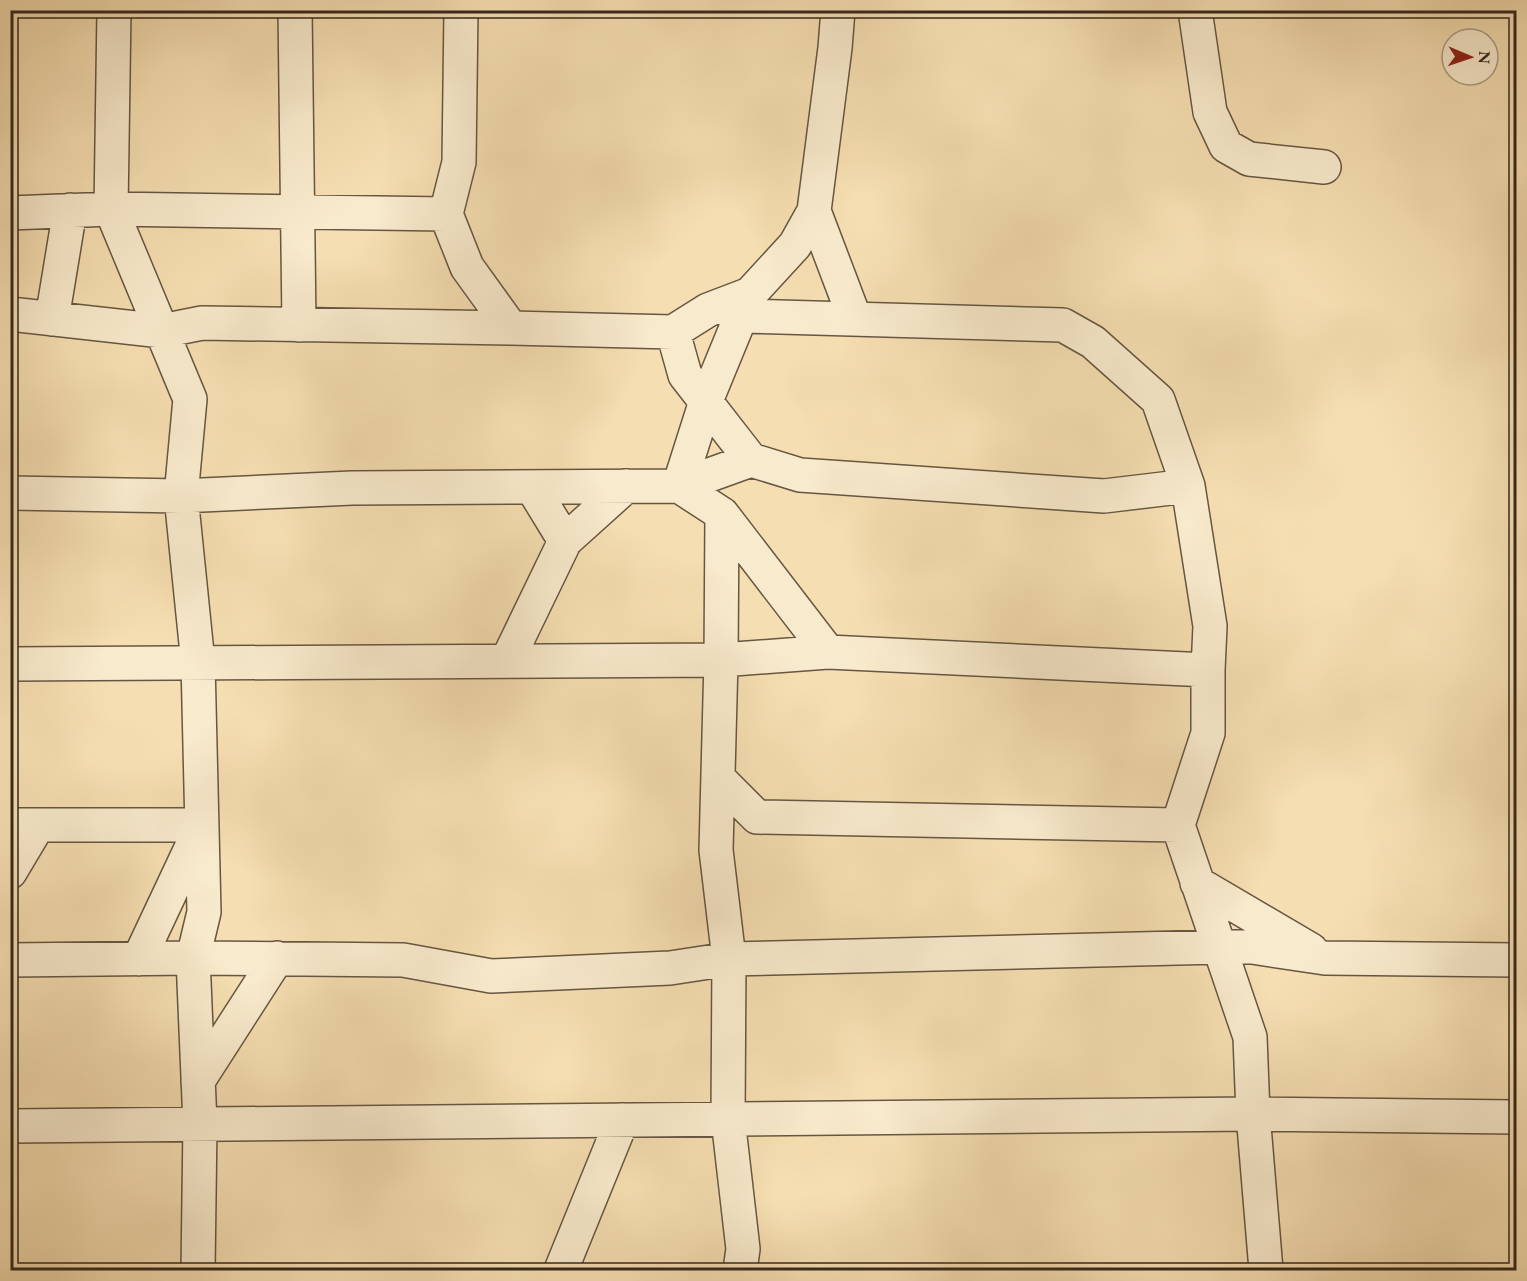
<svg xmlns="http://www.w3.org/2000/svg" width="1527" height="1281" font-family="'EB Garamond',serif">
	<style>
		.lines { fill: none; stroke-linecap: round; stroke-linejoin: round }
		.minor-casing { stroke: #665643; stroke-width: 36 }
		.minor { stroke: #f8eacc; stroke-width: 33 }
	</style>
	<rect width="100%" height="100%" fill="#f5deb1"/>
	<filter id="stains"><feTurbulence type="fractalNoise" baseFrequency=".00333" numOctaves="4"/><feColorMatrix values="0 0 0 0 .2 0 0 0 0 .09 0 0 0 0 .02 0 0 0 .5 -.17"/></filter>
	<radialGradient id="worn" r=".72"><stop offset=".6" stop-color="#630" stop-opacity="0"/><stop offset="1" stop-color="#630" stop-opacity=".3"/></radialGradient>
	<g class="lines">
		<defs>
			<path id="minor" d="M114 10 111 209 190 399 181 496 198 663 204 912 193 958 200 1124 198 1270
				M295 10 299 325
				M1195 10 1210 112 1226 146 1249 159 1324 167
				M814 211 855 319
				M10 213 111 209 446 214 467 267 511 328
				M446 214 459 162 461 10
				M10 314 162 331 202 323 511 328 673 332 708 310 750 294
				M742 316 1063 325 1093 342 1158 400 1188 486 1210 626 1208 670
				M52 319 70 210
				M673 332 685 375 751 460 800 475 1104 496 1188 486
				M679 486 706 401 750 294 795 245 814 211 835 48 838 10
				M679 486 751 460
				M532 487 565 541
				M10 493 181 496 352 488 679 486 722 514 828 652
				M722 514 721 660 716 850 729 959 728 1119 743 1249 740 1270
				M507 661 565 541 626 486
				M10 664 721 660 828 652 1208 670V733L1178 825 1250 1037 1253 1114 1266 1270
				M718 778 757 817 1178 825
				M10 825H202L139 959
				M10 872 38 825
				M1197 883 1311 950
				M10 960 193 958 403 960 491 976 670 968 729 959 1219 947H1252L1325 958 1516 960
				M198 1081 277 958
				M10 1126 1253 1114 1516 1117
				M561 1270 622 1120"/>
		</defs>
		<!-- minor casing -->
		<use href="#minor" class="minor-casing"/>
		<!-- minor -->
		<use href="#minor" class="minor"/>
	</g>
	<!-- margin -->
	<rect width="1527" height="1281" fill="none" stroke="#f5deb1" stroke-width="36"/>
	<rect x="12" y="12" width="1503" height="1257" fill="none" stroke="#36281e" stroke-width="3"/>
	<rect x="18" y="18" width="1491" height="1245" fill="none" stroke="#36281e" stroke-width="1.5"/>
	<!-- north arrow -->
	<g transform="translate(1470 57) rotate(92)"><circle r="28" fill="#f8eacc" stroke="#aa9c86" stroke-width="1.5"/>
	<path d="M0-4.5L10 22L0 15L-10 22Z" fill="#8f2418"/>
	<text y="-9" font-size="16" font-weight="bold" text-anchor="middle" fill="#36281e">N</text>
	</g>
	<rect width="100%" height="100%" filter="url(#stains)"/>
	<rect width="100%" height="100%" fill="url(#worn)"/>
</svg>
